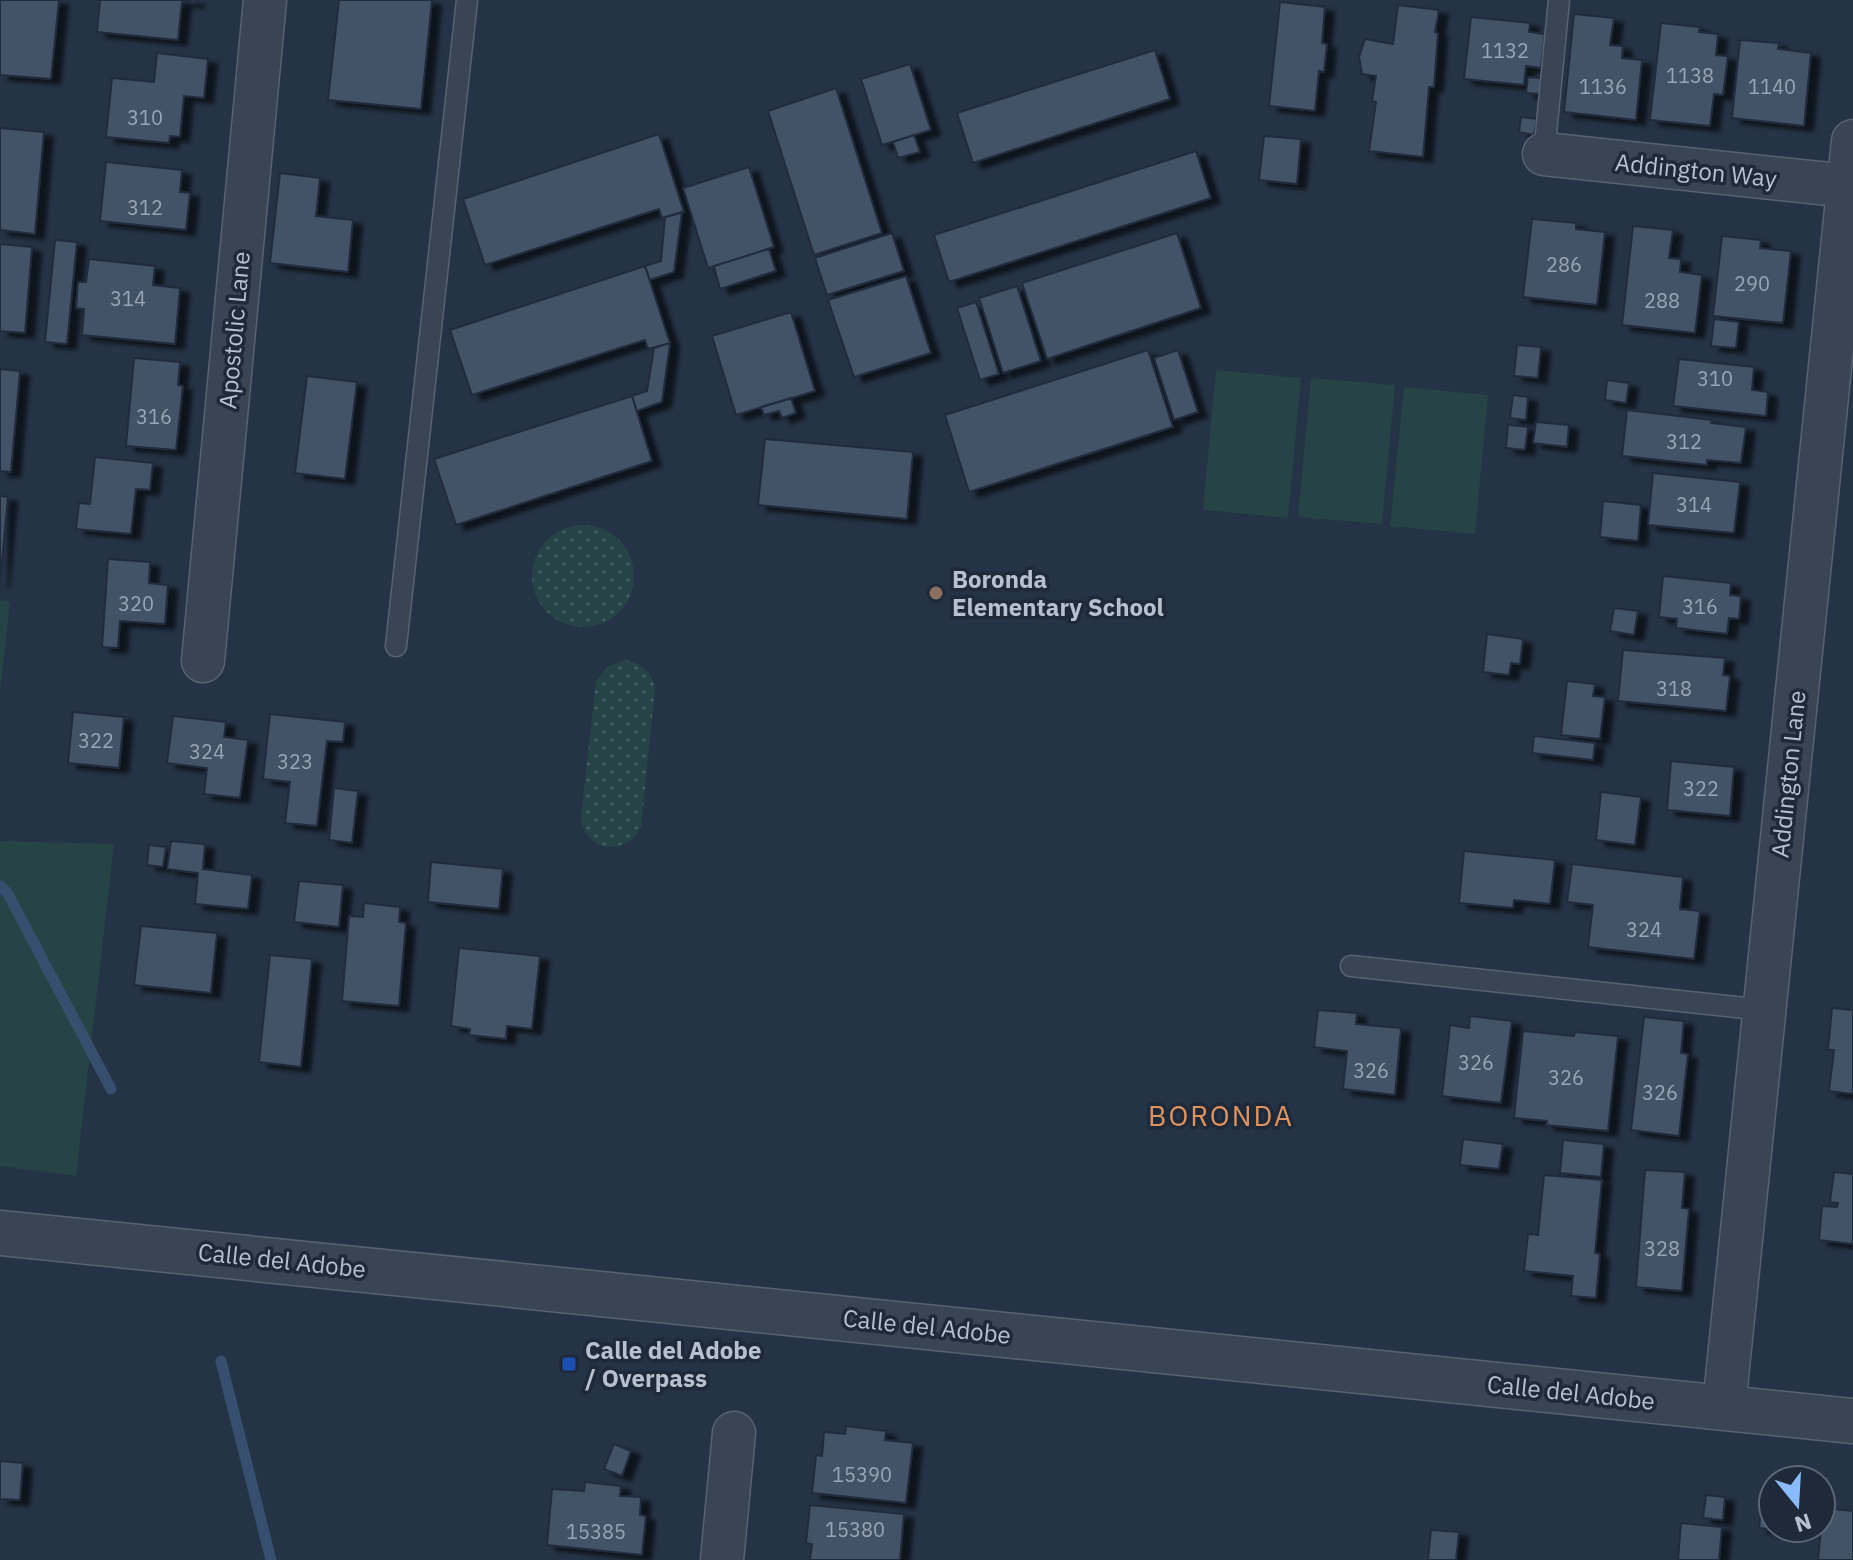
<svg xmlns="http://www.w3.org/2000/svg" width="1853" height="1560" font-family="'IBM Plex Sans',sans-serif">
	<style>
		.grass { fill: #264346 }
		.park { fill: url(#park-dots) }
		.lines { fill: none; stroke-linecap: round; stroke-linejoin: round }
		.stream { stroke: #374f6e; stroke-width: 11 }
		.building { fill: #435367; stroke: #202c3c; stroke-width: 2; filter: url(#shadow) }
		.service-casing { stroke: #576371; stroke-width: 23 }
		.minor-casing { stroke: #576371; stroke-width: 45 }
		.tertiary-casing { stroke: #576371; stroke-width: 47 }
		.service { stroke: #394554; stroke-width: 20 }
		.minor { stroke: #394554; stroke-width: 42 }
		.tertiary { stroke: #394554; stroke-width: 44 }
		.education-dot { fill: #8d6e63; stroke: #1e2a3a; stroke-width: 3 }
		.transit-dot { fill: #1a4fb4; stroke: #1e2a3a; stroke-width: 3 }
		.labels { text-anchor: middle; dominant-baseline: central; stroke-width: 7; stroke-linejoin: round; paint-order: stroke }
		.number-label { font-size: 20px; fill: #99a5b4 }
		.street-label { font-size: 24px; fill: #b6c0ce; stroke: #1e2a3a }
		.poi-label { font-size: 24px; font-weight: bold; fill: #b6c0ce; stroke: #1e2a3a; text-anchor: start }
		.quarter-label { font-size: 28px; letter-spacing: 2px; fill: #e0935f; stroke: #1e2a3a }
	</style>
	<defs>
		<pattern id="park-dots" width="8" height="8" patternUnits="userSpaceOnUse" patternTransform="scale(2)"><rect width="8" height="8" fill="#264346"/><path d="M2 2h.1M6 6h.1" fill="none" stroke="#435c60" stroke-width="1.8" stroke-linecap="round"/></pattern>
		<filter id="shadow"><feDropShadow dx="9" dy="5" stdDeviation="2" flood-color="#0009"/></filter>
	</defs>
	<rect width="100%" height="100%" fill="#243345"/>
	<!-- grass -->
	<path class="grass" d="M1216 370 1301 378 1288 518 1203 510Z
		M1311 378 1395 385 1382 524 1298 517Z
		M1404 387 1488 395 1475 534 1390 526Z
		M0 601 10 602 0 693Z
		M0 841 114 844 76 1176 0 1166Z"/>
	<!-- park -->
	<path class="park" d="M532 576a51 51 0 1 1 102 0a51 51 0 1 1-102 0Z
		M626 660C643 665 652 671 655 689L641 827C626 858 583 852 581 816L596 681 608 666Z"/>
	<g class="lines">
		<!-- stream -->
		<path class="stream" d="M0 886 8 894 111 1089
			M221 1361 271 1560"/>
	</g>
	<!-- building -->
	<path class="building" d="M0 0H59L51 79 0 75Z
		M100 0H195V3L182 1 178 40 97 32Z
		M339 0H432L421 109 328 100Z
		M1280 2 1325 7 1322 43 1327 44 1324 72 1319 71 1315 111 1269 106Z
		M1398 5 1439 10 1435 32 1438 33 1434 87H1429L1423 157 1369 151 1376 102 1372 101 1376 76 1362 74 1359 57 1365 39 1393 44Z
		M1574 14 1614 18 1610 45 1623 46 1622 58 1642 60 1636 120 1564 112Z
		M1471 17 1530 23 1529 32 1545 34 1541 68 1526 66 1524 85 1464 79Z
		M1661 23 1700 27 1699 32 1718 34 1716 55 1728 56 1723 95 1714 94 1710 126 1650 120Z
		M1740 40 1779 43 1778 49 1811 53 1804 126 1732 118Z
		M1155 50 1170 99 973 163 957 113Z
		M157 53 208 59 204 98 184 96 180 137 170 136 169 143 106 137 112 78 154 82Z
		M910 64 931 130 882 145 861 79Z
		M1528 77 1541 78 1540 94 1526 93Z
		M836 88 882 233 814 255 768 111Z
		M1521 117 1537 119 1534 135 1519 132Z
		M0 128 44 132 35 234 0 230Z
		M659 134 684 212 662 218 659 209 485 265 463 199Z
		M914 135 920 152 898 158 893 142Z
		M1264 136 1301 139 1297 184 1259 180Z
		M1196 151 1211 198 949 282 934 235Z
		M106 162 182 170 180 192 190 193 186 230 100 221Z
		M749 167 774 247 708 268 683 188Z
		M280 173 320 178 316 216 353 220 348 272 270 263Z
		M682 212 674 272 650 280 645 266 661 261 665 217Z
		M1532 219 1576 223V229L1605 232 1597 305 1523 297Z
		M1633 226 1673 230 1669 258 1681 259 1680 272 1702 275 1695 333 1622 325Z
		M892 233 904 271 827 295 815 258Z
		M1177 233 1201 308 1047 359 1022 283Z
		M1722 236 1761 240 1760 248 1791 251 1783 323 1713 316Z
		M55 240 77 242 67 344 45 342Z
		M0 244 32 247 25 333 0 331Z
		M769 249 776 271 720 289 714 266Z
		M89 259 155 266 153 285 180 288 175 344 82 335 84 309 76 308 78 282H86Z
		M645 266 670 343 648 349 645 340 472 395 450 330Z
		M906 276 931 353 854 377 828 300Z
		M1017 286 1041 361 1003 373 979 298Z
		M976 302 999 374 980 380 957 308Z
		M791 312 815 391 736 415 712 336Z
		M1714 319 1739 322 1736 348 1711 346Z
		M670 343 662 402 637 411 632 396 647 391 654 348Z
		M1517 345 1541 347 1538 378 1514 376Z
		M1148 350 1173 427 969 492 945 415Z
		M1178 350 1198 412 1174 420 1154 358Z
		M134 358 180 362 178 385 183 386 176 450 126 446Z
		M1679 359 1754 367 1752 390 1768 392 1766 416 1673 406Z
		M0 369 20 371 11 472 0 471Z
		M307 376 357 382 345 479 295 473Z
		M1607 380 1629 383 1626 403 1605 400Z
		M1513 395 1528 397 1526 420 1510 418Z
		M632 396 652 461 456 525 434 459Z
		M791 398 796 413 782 418 779 411 764 415 761 407Z
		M1627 410 1712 420 1711 423 1746 427 1741 463 1707 460V465L1622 456Z
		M1536 422 1569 425 1567 447 1533 443Z
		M1508 425 1528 427 1525 450 1506 448Z
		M765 439 913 452 907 519 758 505Z
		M95 457 153 463 150 490 136 489 131 534 76 529 79 503 90 504Z
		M1653 473 1740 482 1734 533 1648 525Z
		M0 496 8 497 0 583Z
		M1603 501 1641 505 1638 541 1600 537Z
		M108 559 150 562 149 583 168 585 165 624 120 621 118 648 102 647Z
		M1663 576 1731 583 1730 595 1741 596 1739 619 1729 618 1727 634 1676 628 1677 619 1659 617Z
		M1614 608 1638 611 1634 635 1610 631Z
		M1487 634 1523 639 1520 664 1511 663 1509 675 1483 672Z
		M1623 650 1725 658 1723 675 1730 676 1726 711 1618 701Z
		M1567 681 1595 684 1593 696 1605 697 1600 739 1561 735Z
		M73 712 124 717 119 768 68 763Z
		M270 714 345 722 343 742 327 741 317 826 285 823 290 782 263 779Z
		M173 716 226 722 224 737 248 740 240 798 204 794 207 768 167 763Z
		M1534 736 1595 743 1593 760 1532 753Z
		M1671 761 1734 767 1730 816 1667 810Z
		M334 788 358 791 352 843 329 840Z
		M1601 792 1641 797 1635 845 1596 840Z
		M171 841 205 844 203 869 252 875 248 909 195 904 198 873 167 869Z
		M149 845 166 847 163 867 147 865Z
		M1464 851 1555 860 1550 904 1514 900 1513 908 1459 903Z
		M431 862 503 869 499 909 428 902Z
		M1572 864 1683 877 1680 909 1700 911 1694 959 1588 947 1593 905 1567 902Z
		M299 881 343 885 339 927 294 922Z
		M364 903 400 907 399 922 406 923 399 1006 342 1001 349 916 363 917Z
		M141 926 217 933 211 993 134 985Z
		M459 948 540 956 532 1029 507 1026 506 1039 469 1035 470 1029 451 1026Z
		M270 955 312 959 301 1067 259 1062Z
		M1832 1008 1853 1010V1094L1829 1091 1834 1050H1828Z
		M1318 1010 1357 1013 1356 1024 1401 1028 1395 1095 1343 1089 1347 1051 1314 1047Z
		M1470 1016 1512 1021 1501 1103 1442 1096 1450 1025 1469 1028Z
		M1644 1017 1684 1021 1681 1053 1688 1054 1679 1136 1631 1130Z
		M1523 1031 1574 1036 1575 1032 1618 1036 1608 1131 1546 1125 1547 1121 1514 1118Z
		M1463 1139 1503 1144 1499 1169 1460 1165Z
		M1563 1140 1604 1144 1601 1177 1560 1173Z
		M1645 1170 1685 1172 1682 1208 1689 1209 1682 1291 1636 1287Z
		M1834 1172 1853 1174V1244L1819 1240 1822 1206 1837 1207 1838 1203 1830 1202Z
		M1544 1175 1602 1180 1595 1253 1600 1254 1596 1298 1571 1296 1573 1276 1524 1271 1528 1234 1538 1235Z
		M846 1426 886 1431 885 1440 913 1443 906 1503 812 1493 816 1455 822 1456 824 1432 845 1434Z
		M614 1444 631 1451 622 1476 604 1469Z
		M0 1461 23 1463 20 1500 0 1499Z
		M585 1482 621 1486 620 1496 641 1497 640 1515 646 1516 642 1555 547 1545 552 1489 584 1491Z
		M1763 1488 1773 1489 1774 1530 1759 1528Z
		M1706 1495 1725 1497 1723 1520 1703 1518Z
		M810 1505 904 1514 900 1560H810L812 1544 806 1543Z
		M1823 1508 1853 1511V1560H1818Z
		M1681 1523 1722 1527 1719 1560H1678Z
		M1431 1530 1459 1532 1456 1560H1428Z"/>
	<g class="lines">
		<defs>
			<path id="service" d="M1544 154 1559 0
				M396 646 467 0
				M1351 966 1764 1010"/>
			<path id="minor" d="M1544 154 1848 186
				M203 661 265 0
				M1724 1407 1853 141
				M722 1560 734 1433"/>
			<path id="tertiary" d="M0 1233 1853 1421"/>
		</defs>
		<!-- service casing -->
		<use href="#service" class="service-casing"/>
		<!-- minor casing -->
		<use href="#minor" class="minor-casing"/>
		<!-- tertiary casing -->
		<use href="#tertiary" class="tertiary-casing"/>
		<!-- service -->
		<use href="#service" class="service"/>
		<!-- minor -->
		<use href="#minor" class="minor"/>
		<!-- tertiary -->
		<use href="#tertiary" class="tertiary"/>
	</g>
	<!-- markers -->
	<circle class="education-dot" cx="936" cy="593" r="8"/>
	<rect class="transit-dot" x="561" y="1356" width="16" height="16" rx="4"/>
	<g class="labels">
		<!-- number labels -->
		<g class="number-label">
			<text x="1505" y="50">1132</text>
			<text x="1690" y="75">1138</text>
			<text x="1603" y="86">1136</text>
			<text x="1772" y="86">1140</text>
			<text x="145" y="117">310</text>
			<text x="145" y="207">312</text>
			<text x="1564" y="264">286</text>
			<text x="1752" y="283">290</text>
			<text x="128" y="298">314</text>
			<text x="1662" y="300">288</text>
			<text x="1715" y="378">310</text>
			<text x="154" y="416">316</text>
			<text x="1684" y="441">312</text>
			<text x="1694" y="504">314</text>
			<text x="136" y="603">320</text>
			<text x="1700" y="606">316</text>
			<text x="1674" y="688">318</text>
			<text x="96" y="740">322</text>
			<text x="207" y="751">324</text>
			<text x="295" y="761">323</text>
			<text x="1701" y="788">322</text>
			<text x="1644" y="929">324</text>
			<text x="1476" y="1062">326</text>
			<text x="1371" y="1070">326</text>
			<text x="1566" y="1077">326</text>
			<text x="1660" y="1092">326</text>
			<text x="1662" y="1248">328</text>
			<text x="862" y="1474">15390</text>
			<text x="855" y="1529">15380</text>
			<text x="596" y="1531">15385</text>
		</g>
		<!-- street labels -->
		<g class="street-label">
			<text transform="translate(1696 170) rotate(6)">Addington Way</text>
			<text transform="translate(234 330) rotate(-85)">Apostolic Lane</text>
			<text transform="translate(1788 774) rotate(-84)">Addington Lane</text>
			<text transform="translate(282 1260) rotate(6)">Calle del Adobe</text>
			<text transform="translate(927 1326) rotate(6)">Calle del Adobe</text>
			<text transform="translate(1571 1392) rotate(6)">Calle del Adobe</text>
		</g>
		<!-- poi labels -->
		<g class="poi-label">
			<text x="952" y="579">Boronda<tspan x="952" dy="28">Elementary School</tspan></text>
			<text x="585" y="1350">Calle del Adobe<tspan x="585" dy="28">/ Overpass</tspan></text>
		</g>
		<!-- quarter labels -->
		<g class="quarter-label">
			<text x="1221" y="1115">BORONDA</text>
		</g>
	</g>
	<!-- north arrow -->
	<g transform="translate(1797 1504) rotate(162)"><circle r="38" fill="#1e2a3a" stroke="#5b6675" stroke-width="2"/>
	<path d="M0-6L14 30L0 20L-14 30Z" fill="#8abbff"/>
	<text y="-12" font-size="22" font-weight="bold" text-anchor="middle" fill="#b6c0ce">N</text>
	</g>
</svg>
